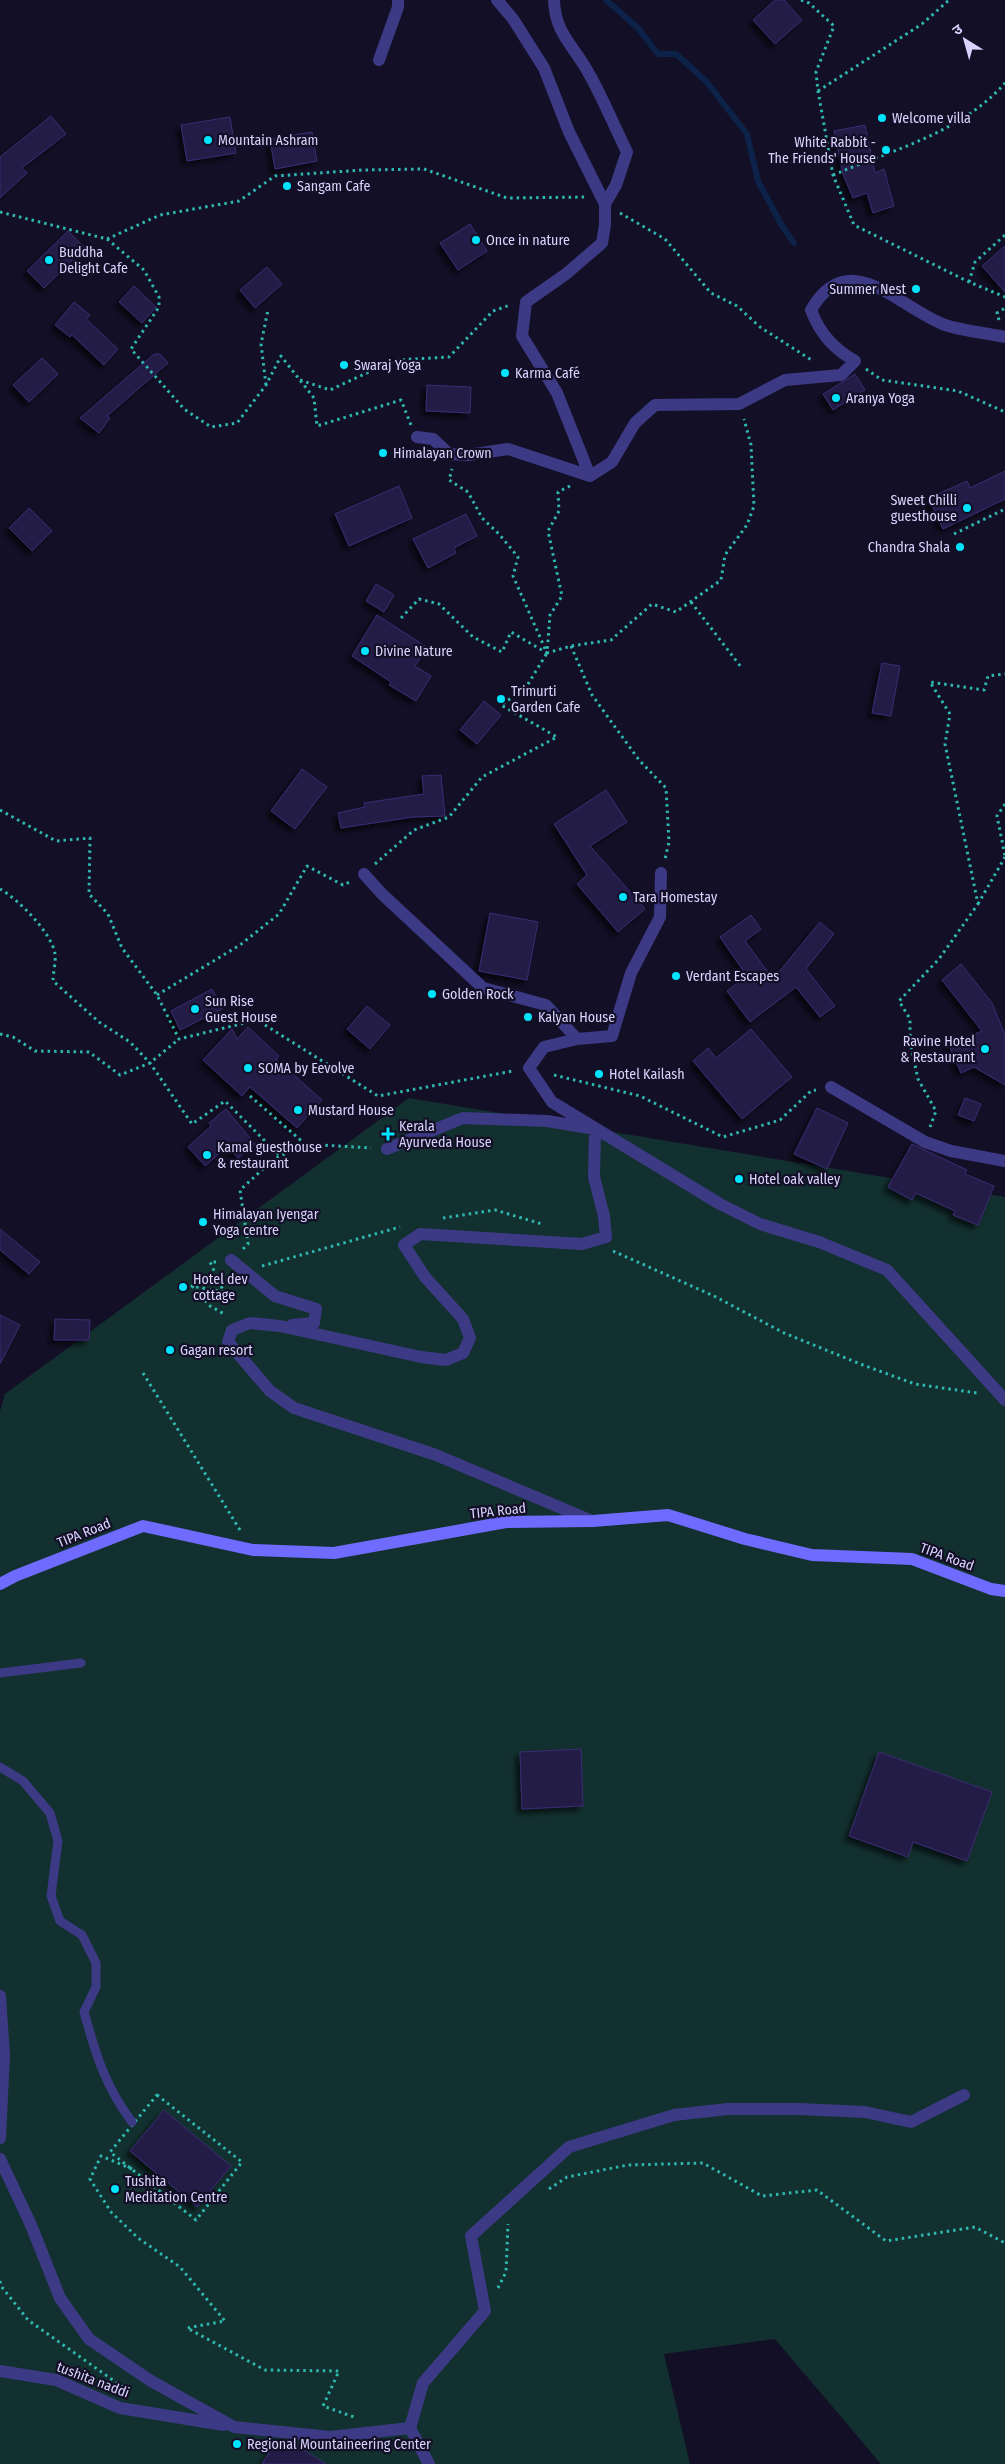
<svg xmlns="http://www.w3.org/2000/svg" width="1005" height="2464" font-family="'Fira Sans Condensed','Noto Sans Devanagari',sans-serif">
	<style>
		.green { fill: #12302f }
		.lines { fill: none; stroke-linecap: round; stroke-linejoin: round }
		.stream { stroke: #0c2248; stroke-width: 6 }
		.building { fill: #241b47; stroke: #3b2d73; filter: url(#shadow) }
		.path { stroke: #2fb8b0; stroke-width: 3; stroke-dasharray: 2.5 4; stroke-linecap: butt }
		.lane { stroke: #3d3a85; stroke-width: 9 }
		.street { stroke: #3d3a85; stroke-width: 12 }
		.secondary { stroke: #6f6bff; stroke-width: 12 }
		.poi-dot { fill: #00e5ff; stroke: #130f26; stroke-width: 2 }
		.labels { text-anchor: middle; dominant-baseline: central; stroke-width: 4.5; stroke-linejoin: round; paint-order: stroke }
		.poi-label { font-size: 14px; fill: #d9d4ff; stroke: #130f26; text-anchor: start }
		.street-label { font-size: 14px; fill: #d9d4ff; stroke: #130f26 }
	</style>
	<defs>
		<filter id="shadow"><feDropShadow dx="-4.5" dy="4.5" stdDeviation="2.5" flood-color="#0009"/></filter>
	</defs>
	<rect width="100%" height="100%" fill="#130f26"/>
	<!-- green -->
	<path class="green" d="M409 1098 1005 1197V2464H881L775 2339 664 2354 690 2464H0V1411L5 1394Z"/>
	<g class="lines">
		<!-- stream -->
		<path class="stream" d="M606 0 638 28 658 54H676L706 81 747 134 758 181 781 224 794 243"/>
	</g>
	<!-- building -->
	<path class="building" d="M775 0H784L802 20 775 44 753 20Z
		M51 116 66 134 22 168 27 173 0 198V157Z
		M230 117 236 153 187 161 181 125Z
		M865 125 875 173 884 169 894 206 873 213 867 193 853 198 843 174 834 131Z
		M312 132 317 161 275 169 270 139Z
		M470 224 487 251 458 270 440 243Z
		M68 231 85 248 44 288 27 271Z
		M1005 246V292L982 266Z
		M267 267 282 284 255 308 240 290Z
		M134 286 156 307 142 323 119 302Z
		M74 302 90 315 86 319 118 349 104 365 72 335 70 337 55 325Z
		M154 354H160L168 363 107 416 110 418 99 433 80 418Z
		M42 358 58 374 29 402 13 385Z
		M855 374 865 390 833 410 823 394Z
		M427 385 471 387 470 413 426 411Z
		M1005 471V499L943 529 929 498 967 481 970 488Z
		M399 486 412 518 349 546 335 514Z
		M29 508 52 531 32 551 9 528Z
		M466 514 477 536 454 548 456 553 428 568 413 539Z
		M376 584 394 595 384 612 366 601Z
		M377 615 428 648 415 666 431 676 416 701 389 685 391 682 352 656Z
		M882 663 900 666 891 716 872 713Z
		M484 701 501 715 477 744 460 730Z
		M302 769 327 787 295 829 271 811Z
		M441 775 445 816 413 817 341 828 338 813 365 807 364 803 424 794 422 776Z
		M606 790 627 822 590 846 645 909 618 932 577 884 587 875 554 824Z
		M490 913 538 922 527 980 479 971Z
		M751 915 761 929 745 941 773 979 820 922 834 934 806 969 835 1006 820 1017 796 987 750 1022 727 991 747 976 720 937Z
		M961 964 992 1003 1005 1035V1085L974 1067 961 1073 949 1045 982 1031 942 980Z
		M212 989 222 1009 180 1030 171 1011Z
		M367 1006 390 1025 370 1049 347 1029Z
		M248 1027 279 1056 276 1059 322 1100 297 1128 250 1087 242 1096 203 1060 232 1029 237 1039Z
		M751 1029 792 1077 742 1119 693 1061 708 1048 716 1058Z
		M965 1098 981 1104 974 1121 958 1115Z
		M817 1108 848 1123 827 1169 794 1154Z
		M226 1109 255 1144 238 1158 228 1146 205 1166 188 1147 211 1126 209 1123Z
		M912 1144 967 1170 965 1174 994 1186 978 1225 953 1215 955 1211 916 1193 912 1200 888 1187Z
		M0 1229 40 1262 29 1274 0 1250Z
		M0 1315 20 1325 0 1364Z
		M55 1319 90 1320 89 1340H54Z
		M581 1749 583 1806 522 1809 520 1752Z
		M879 1752 992 1792 967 1861 913 1842 908 1857 849 1836Z
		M164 2110 231 2166 197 2207 130 2151Z
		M277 2440 289 2441 326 2464H262Z"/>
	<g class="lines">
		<!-- path -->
		<path class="path" d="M801 0 809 3 834 26 816 72 818 91 833 175 854 225 969 282 1005 297
			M818 91 922 24 949 0
			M833 175C892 150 961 133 1005 83
			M0 212 107 239 144 270 159 297V307L131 349 184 409 211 427 237 423 266 385 281 356 314 398 317 426 401 400 411 425
			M620 213 665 239 711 293 737 306 760 327 813 361
			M107 239 160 215 239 201 275 176 363 170 424 169 507 198 585 197
			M969 282 975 262 1005 235
			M999 320 997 313 1005 308
			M866 369 882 380 958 391 1005 412
			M300 380 330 390 395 360 449 357 493 311 510 305
			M266 385 261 344 268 310
			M570 486 558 492 559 511 548 531 562 596 550 615 547 653 571 646 611 640 652 604 676 612 721 580 725 555 747 525 754 506 751 445 744 419
			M954 534 1005 509
			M691 602 741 667
			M401 618 419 599 439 604 473 637 502 652 511 632 547 653 513 576 518 557 499 534 482 518 468 492 449 480 452 469
			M571 646 592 695 639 760 666 788 669 842 665 859
			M1005 804 997 816 1005 856
			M0 810 56 841 90 838 89 894 108 914 122 948 157 995 179 1039 257 1020 378 1096 513 1071
			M375 864 414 830 449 817 482 777 557 737 501 705 525 689 547 653
			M0 889C18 899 52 933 55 954 56 962 53 973 53 981L99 1022 130 1042 150 1063 192 1124 225 1101 280 1156
			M978 904 1005 857
			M157 995 240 945 279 914 307 866 343 885 352 881
			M0 1034 13 1037 35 1051 89 1052 120 1075 150 1063 179 1039
			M554 1075 640 1096 723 1137 780 1120 811 1091 816 1090
			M250 1096 305 1144
			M930 1127 936 1111 918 1079 910 1042V1019L899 1001 939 959 978 904 945 744 950 714 930 682 984 690 988 676 1005 674
			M443 1218 495 1210 542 1224
			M243 1249 248 1244 240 1190 274 1159 305 1144 371 1148
			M613 1251 714 1296 784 1333 863 1365 915 1384 977 1393
			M216 1262H210L224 1292 192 1286 210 1306 226 1315
			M262 1266 400 1227
			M143 1373 240 1530
			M157 2095 242 2162 196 2220 110 2152Z
			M132 2169 101 2156 90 2179 111 2212 138 2238 180 2267 225 2321 187 2328 265 2370 339 2371 323 2406 354 2417
			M549 2189 567 2177 628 2165 703 2163 762 2196 817 2190 886 2241 975 2227 1005 2243
			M0 2281 1 2286 28 2320 131 2393
			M498 2288 506 2272 508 2224"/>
		<!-- lane -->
		<path class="lane" d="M0 1673 81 1663
			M0 1767 23 1781 50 1813 58 1841 51 1896 60 1921 82 1935 96 1963V1987L84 2012C96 2055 105 2086 132 2122"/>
		<!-- street -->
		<path class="street" d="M497 0 513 19 544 68 569 132 605 204V225L602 243 566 274 526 302 522 336 557 393 590 476 612 462 635 423 655 405 739 404 785 380 841 375 855 361C834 349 820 334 811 310 849 244 899 308 945 325 963 331 986 333 1005 337
			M554 0C555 33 573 45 588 72 603 98 614 126 627 152L616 185 605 204
			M379 60 398 7V0
			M417 437 433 439 449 454 468 455 508 449 590 476
			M661 873 660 917 631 973 612 1036 577 1039 544 1047 529 1068 552 1102 720 1204 760 1224 819 1242 887 1270 1005 1400
			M364 874 382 894 483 988 546 1005 577 1039
			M831 1087 925 1142 951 1151 1005 1161
			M387 1149 463 1118 547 1121 595 1129 594 1177 604 1216 606 1237 582 1244 420 1234 404 1245 425 1277 463 1319 470 1338 463 1353 446 1360 421 1357 280 1326 250 1323 232 1330 228 1342 270 1391 294 1408 436 1455 592 1521
			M231 1260 275 1296 316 1309 314 1323 292 1325
			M0 1996 4 2055 0 2138
			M0 2159 31 2225 60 2298 89 2339 151 2381 234 2427 330 2437 410 2428
			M0 2371 56 2380 120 2408 224 2425
			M410 2428 423 2383 485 2311 471 2236 569 2147 674 2115 728 2109H799L865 2112 911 2122 964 2095
			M410 2428 429 2464"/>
		<!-- secondary -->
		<path class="secondary" d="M0 1584 15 1576 143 1526 253 1550 334 1553 506 1522 593 1521 668 1515 745 1539 812 1555 912 1559 991 1589 1005 1591"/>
	</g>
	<!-- markers -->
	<g class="poi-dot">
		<circle cx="882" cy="118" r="5"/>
		<circle cx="208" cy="140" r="5"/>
		<circle cx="886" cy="150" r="5"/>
		<circle cx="287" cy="186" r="5"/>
		<circle cx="476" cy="240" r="5"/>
		<circle cx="49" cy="260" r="5"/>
		<circle cx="916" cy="289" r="5"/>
		<circle cx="344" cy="365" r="5"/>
		<circle cx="505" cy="373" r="5"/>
		<circle cx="836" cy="398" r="5"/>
		<circle cx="383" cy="453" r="5"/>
		<circle cx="967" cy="508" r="5"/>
		<circle cx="960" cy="547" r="5"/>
		<circle cx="365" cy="651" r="5"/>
		<circle cx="501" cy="699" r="5"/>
		<circle cx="623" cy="897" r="5"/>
		<circle cx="676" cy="976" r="5"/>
		<circle cx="432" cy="994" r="5"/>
		<circle cx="195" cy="1009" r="5"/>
		<circle cx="528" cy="1017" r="5"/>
		<circle cx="985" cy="1049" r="5"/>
		<circle cx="248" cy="1068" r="5"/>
		<circle cx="599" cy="1074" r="5"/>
		<circle cx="298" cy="1110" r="5"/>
		<path d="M385.5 1126.5h5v5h5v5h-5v5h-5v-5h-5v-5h5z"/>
		<circle cx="207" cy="1155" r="5"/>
		<circle cx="739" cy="1179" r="5"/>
		<circle cx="203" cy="1222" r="5"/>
		<circle cx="183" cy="1287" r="5"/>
		<circle cx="170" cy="1350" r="5"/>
		<circle cx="115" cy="2189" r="5"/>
		<circle cx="237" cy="2444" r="5"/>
	</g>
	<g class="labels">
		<!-- poi labels -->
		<g class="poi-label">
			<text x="892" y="118">Welcome villa</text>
			<text x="218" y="140">Mountain Ashram</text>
			<text x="876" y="142" text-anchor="end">White Rabbit -<tspan x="876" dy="16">The Friends' House</tspan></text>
			<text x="297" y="186">Sangam Cafe</text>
			<text x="486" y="240">Once in nature</text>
			<text x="59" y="252">Buddha<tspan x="59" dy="16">Delight Cafe</tspan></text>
			<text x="906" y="289" text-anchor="end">Summer Nest</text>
			<text x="354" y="365">Swaraj Yoga</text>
			<text x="515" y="373">Karma Café</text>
			<text x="846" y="398">Aranya Yoga</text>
			<text x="393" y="453">Himalayan Crown</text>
			<text x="957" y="500" text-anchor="end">Sweet Chilli<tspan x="957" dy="16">guesthouse</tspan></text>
			<text x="950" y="547" text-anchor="end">Chandra Shala</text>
			<text x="375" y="651">Divine Nature</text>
			<text x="511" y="691">Trimurti<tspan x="511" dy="16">Garden Cafe</tspan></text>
			<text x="633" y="897">Tara Homestay</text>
			<text x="686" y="976">Verdant Escapes</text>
			<text x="442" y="994">Golden Rock</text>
			<text x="205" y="1001">Sun Rise<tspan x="205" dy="16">Guest House</tspan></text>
			<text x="538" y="1017">Kalyan House</text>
			<text x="975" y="1041" text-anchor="end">Ravine Hotel<tspan x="975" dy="16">&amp; Restaurant</tspan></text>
			<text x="258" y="1068">SOMA by Eevolve</text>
			<text x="609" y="1074">Hotel Kailash</text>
			<text x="308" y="1110">Mustard House</text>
			<text x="399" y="1126">Kerala<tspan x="399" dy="16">Ayurveda House</tspan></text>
			<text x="217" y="1147">Kamal guesthouse<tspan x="217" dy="16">&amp; restaurant</tspan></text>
			<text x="749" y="1179">Hotel oak valley</text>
			<text x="213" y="1214">Himalayan Iyengar<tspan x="213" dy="16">Yoga centre</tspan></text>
			<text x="193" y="1279">Hotel dev<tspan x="193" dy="16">cottage</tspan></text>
			<text x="180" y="1350">Gagan resort</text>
			<text x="125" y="2181">Tushita<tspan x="125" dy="16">Meditation Centre</tspan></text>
			<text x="247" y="2444">Regional Mountaineering Center</text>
		</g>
		<!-- street labels -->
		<g class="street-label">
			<text transform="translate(498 1511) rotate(-6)">TIPA Road</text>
			<text transform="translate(84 1533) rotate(-22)">TIPA Road</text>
			<text transform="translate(947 1557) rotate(20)">TIPA Road</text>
			<text transform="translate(93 2380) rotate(21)">tushita naddi</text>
		</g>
	</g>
	<!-- north arrow -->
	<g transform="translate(965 40) rotate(323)" stroke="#130f26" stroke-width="4" paint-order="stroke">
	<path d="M0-4L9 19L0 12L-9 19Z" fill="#d9d4ff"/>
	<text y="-8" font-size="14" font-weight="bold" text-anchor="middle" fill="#d9d4ff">उ</text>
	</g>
</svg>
